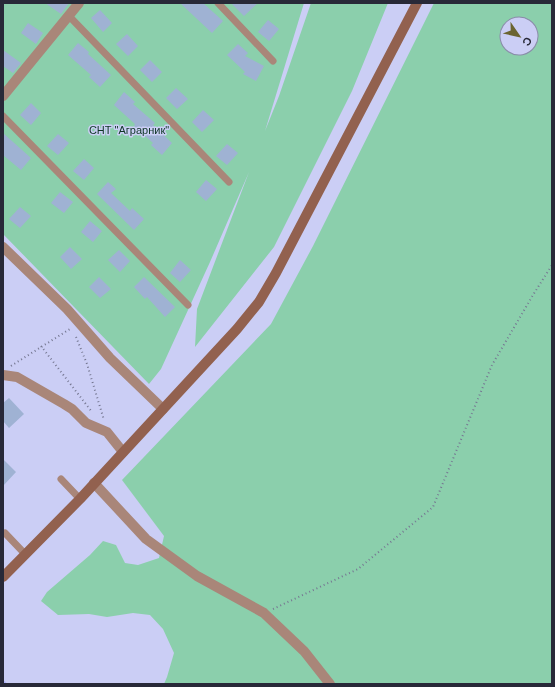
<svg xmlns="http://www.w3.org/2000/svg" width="555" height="687" font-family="Arial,sans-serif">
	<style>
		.green { fill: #8bcfac; fill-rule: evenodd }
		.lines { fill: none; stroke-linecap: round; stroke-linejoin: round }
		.stream { stroke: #acb0f9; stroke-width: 3.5 }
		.building { fill: #9fb2d3 }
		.path { stroke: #767892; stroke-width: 2; stroke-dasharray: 1 3; stroke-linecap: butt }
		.lane { stroke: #a98679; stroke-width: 7 }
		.street { stroke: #a98679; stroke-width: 10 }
		.secondary { stroke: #92614f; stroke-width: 10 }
		.labels { text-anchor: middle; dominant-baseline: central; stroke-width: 3; stroke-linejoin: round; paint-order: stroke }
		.park-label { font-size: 11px; fill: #0e3524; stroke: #cbcef5 }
	</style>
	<rect width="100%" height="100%" fill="#cbcef5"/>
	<!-- green -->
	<path class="green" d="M3 3H304L265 131 279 96 311 3H388L352 91 274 247 195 347 197 309 249 172 210 262 161 369 149 384 3 234Z
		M434 3H552V684H164L167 677 174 653 163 629 150 615 133 613 107 617 89 614 58 615 41 601 47 592 90 555 103 541 116 545 125 563 138 565 159 558 164 536 122 480 271 324 313 246ZM507 24H531V48H507Z"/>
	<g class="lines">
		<!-- stream -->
		<path class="stream" d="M3 682 5 684"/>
	</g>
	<!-- building -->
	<path class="building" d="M45 3H69L61 14Z
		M180 3H203L223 21 212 33Z
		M231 3H258L244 16Z
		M100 10 112 23 103 32 91 18Z
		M268 20 279 29 269 41 258 32Z
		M28 23 43 33 36 44 21 33Z
		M127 34 138 46 128 56 116 44Z
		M78 43 89 52 88 54 111 75 100 87 89 77 91 75 68 55Z
		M238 44 248 53 245 56 264 66 256 81 243 74 245 72 227 55Z
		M3 50 21 63 13 73 3 66Z
		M150 60 162 72 152 82 140 70Z
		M176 88 188 99 177 109 166 98Z
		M124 92 135 102 133 104 155 123 153 125 172 143 162 155 151 145 153 143 134 126 135 124 114 105Z
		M31 103 41 113 31 125 20 115Z
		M203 110 214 120 202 132 192 122Z
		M3 133 31 158 21 170 3 155Z
		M58 134 69 143 58 155 47 146Z
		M227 144 238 153 227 165 216 156Z
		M84 159 94 168 84 180 73 171Z
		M206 180 217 189 206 201 196 192Z
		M108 182 116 189 111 193 130 211 132 208 144 219 134 230 97 194Z
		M60 192 73 202 64 213 51 203Z
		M20 207 31 216 20 228 9 219Z
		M90 221 102 231 93 242 81 232Z
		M70 247 82 259 71 269 60 257Z
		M119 250 130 261 120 272 108 260Z
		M180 260 191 270 180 282 170 273Z
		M99 277 111 289 100 298 89 287Z
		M144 277 175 307 165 317 147 297 145 299 134 287Z
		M9 398 24 414 9 428 3 421V403Z
		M3 459 16 472 3 486Z"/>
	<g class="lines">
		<!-- path -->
		<path class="path" d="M76 337 87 364 104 420
			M41 346 92 412
			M11 366 14 364 70 329
			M273 609 358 569 433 507 492 365 533 295 552 265"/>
		<!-- lane -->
		<path class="lane" d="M218 3 273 61
			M69 16 229 182
			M3 116 188 305
			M61 479 80 499
			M5 533 25 554"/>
		<!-- street -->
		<path class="street" d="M3 96 79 3
			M3 247 67 309 110 358 163 409
			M3 375 17 377 64 404 72 409 86 423 107 432 123 452
			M94 483 146 539 197 576 264 613 304 651 330 684"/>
		<!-- secondary -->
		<path class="secondary" d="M3 577 80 499 237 329 259 302 276 273 417 3"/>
	</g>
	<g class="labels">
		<!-- park labels -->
		<g class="park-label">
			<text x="129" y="130">СНТ "Аграрник"</text>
		</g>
	</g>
	<!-- border -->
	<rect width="555" height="687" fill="none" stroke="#282938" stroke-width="8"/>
	<!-- north arrow -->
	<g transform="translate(519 36) rotate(124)"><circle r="19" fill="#cbcef5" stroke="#8a8ca9"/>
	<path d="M0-3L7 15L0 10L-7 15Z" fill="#6b6431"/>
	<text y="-6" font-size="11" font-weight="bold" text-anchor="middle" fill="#282938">С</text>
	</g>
</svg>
